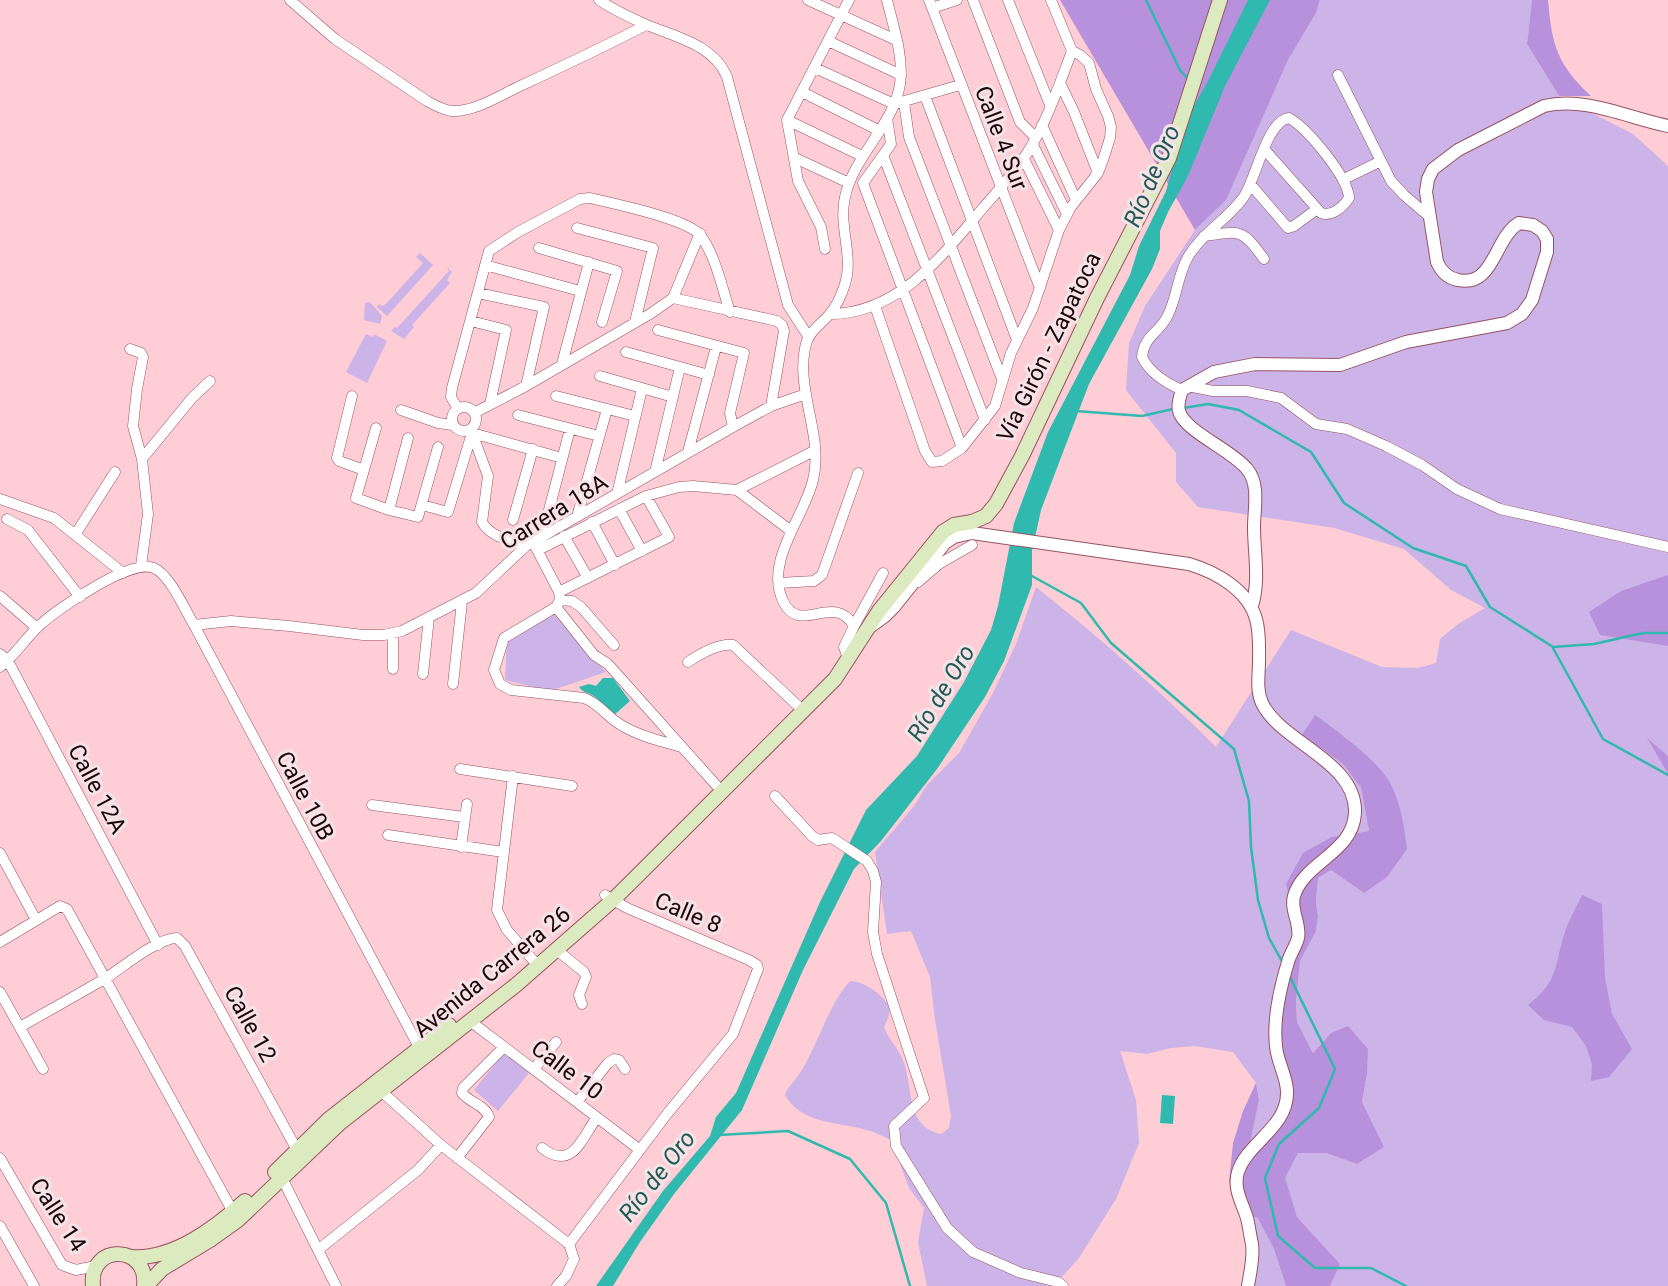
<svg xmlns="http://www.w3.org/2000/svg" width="1668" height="1286" font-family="Roboto,sans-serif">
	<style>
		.green { fill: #ccb3e8 }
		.forest { fill: #b791dc }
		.water { fill: #30b9ae }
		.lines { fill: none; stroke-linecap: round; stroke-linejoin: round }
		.stream { stroke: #30b9ae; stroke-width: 2.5 }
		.minor-casing { stroke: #975261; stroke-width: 11 }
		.tertiary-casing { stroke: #975261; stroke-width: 14 }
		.secondary-casing { stroke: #975261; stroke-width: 16 }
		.minor { stroke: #fff; stroke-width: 10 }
		.tertiary { stroke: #fff; stroke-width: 12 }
		.secondary { stroke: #dcebbf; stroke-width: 14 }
		.labels { text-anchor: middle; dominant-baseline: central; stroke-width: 6; stroke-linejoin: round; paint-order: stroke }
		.street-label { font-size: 23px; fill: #1c0409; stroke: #f5e4e7 }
		.water-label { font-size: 24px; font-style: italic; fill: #235954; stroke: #f5e4e7 }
	</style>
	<rect width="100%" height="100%" fill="#fecdd5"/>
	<!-- green -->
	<path class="green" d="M1320 0H1532L1527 44 1559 96 1633 134 1668 166V756L1648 740 1668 774V1286H1330L1340 1264 1297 1217 1284 1178 1298 1153H1326L1357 1164 1383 1147 1362 1102 1367 1074 1331 1033 1313 1053 1297 1022 1296 1002 1300 961 1316 931 1318 917 1316 902 1318 878 1331 870 1364 893 1388 780 1344 736 1302 735 1343 764 1361 788 1369 831 1332 837 1284 953 1275 1006 1282 1073 1280 1116 1247 1154 1259 1100 1256 1083 1233 1052 1195 1046 1171 1048 1147 1054 1120 1051 1136 1100 1139 1143 1116 1199 1079 1258 1061 1278 1068 1286H927L918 1242 924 1208 909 1188 891 1140C884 1137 877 1133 870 1131 840 1121 803 1126 785 1095 788 1086 795 1081 800 1073 819 1043 827 1007 850 981 863 981 881 993 888 1005 892 1013 887 1020 884 1027 888 1038 896 1046 901 1056 915 1083 903 1126 941 1134L949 1128 951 1116 935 1020 930 977 911 931 887 934 875 852 914 806 927 785 959 753 992 695 1016 644 1036 587C1099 637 1159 690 1216 747L1291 630 1382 667 1418 668 1436 663 1440 639 1458 624 1485 608 1451 590 1404 549 1334 528 1198 507 1176 482V453L1126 390 1129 343 1145 306 1195 230 1226 199 1288 60 1316 13Z
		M420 253 433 265 387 316 377 307 379 304 382 306 386 304 423 263 416 257Z
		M447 267 452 272 447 280 450 283 412 325 414 327 404 339 391 331 395 327 397 328 449 271Z
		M370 302 382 316 380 324 364 320 365 303Z
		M366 334 373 337 374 334 387 341 367 383 346 372Z
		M554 614 606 672 550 691 505 680 507 642Z
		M504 1053 529 1073 498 1111 474 1090Z
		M1257 1217 1274 1249 1286 1286H1246L1250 1248 1244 1218Z"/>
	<!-- forest -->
	<path class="forest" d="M1060 0H1320L1316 13 1288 60 1226 200 1195 230Z
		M1532 0H1548C1552 46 1557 64 1591 96H1559L1527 44Z
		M1668 575V646L1600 635 1589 612 1621 591Z
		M1315 715C1336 730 1376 759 1389 781 1401 802 1404 826 1407 849L1387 877 1364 893 1331 870 1318 878 1316 902 1318 917 1316 931 1300 961 1296 1002 1297 1022 1313 1053 1331 1033 1348 1026 1368 1049 1367 1074 1362 1102 1384 1147 1357 1164 1326 1153H1298L1285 1178 1297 1217 1340 1264 1330 1286H1286L1274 1249 1257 1217 1244 1218 1229 1182 1233 1143 1243 1111 1256 1083 1259 1100 1248 1152 1280 1116 1286 1093 1275 1006 1284 953 1296 925 1286 884 1303 853 1332 837 1369 831 1361 788 1343 764 1302 735Z
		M1647 738 1668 756V774Z
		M1582 895 1602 904 1605 978 1612 1014 1632 1049 1609 1077 1591 1081 1592 1065 1586 1046 1572 1027 1544 1020 1528 1005C1558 982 1554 968 1564 935 1568 921 1576 908 1582 895Z"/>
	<!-- water -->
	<path class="water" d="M1248 0H1270L1225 86 1188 176 1168 212 1160 231V249L1152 269 1089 384 1041 510 1032 551V585L1004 661 985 697 937 769 881 841 854 869 803 970 742 1110 674 1194 640 1242 613 1286H596L663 1191 710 1136 716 1117 736 1093 820 902 866 810 917 756 964 682 991 630 998 606 1014 523 1048 432 1130 275 1139 246 1166 191 1186 120 1207 83Z
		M603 678H613L630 701 613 716C605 710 602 702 595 697 589 692 584 694 579 687L589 684 596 686Z
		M1162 1095 1175 1096 1173 1124 1160 1123Z"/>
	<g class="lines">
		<!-- stream -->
		<path class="stream" d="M1146 0 1180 70 1189 80
			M1183 408 1208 404 1239 410 1311 452 1344 503 1413 548 1466 566 1490 607 1553 647 1594 644 1643 633H1668
			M1076 411 1142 416 1173 409
			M1032 576 1081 603 1111 643 1234 749 1249 801 1251 847 1258 900 1269 938 1283 963
			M1553 648 1603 739 1668 775
			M1289 975 1335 1069 1319 1108 1279 1144 1265 1178 1278 1236 1315 1268H1371L1406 1286
			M719 1135 788 1131 850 1159 886 1203 910 1286"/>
		<defs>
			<path id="minor" d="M290 0 335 39 427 101C434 105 443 110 452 111 474 112 499 96 518 87 561 67 604 47 646 25
				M599 0C614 10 631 18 647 25 676 37 714 45 727 77L788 305 808 336
				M808 0 896 40
				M929 0 1040 288
				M973 0 1020 122 1036 138
				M1008 0 1050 105
				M932 8 957 0
				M828 41 901 75
				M815 68 894 104 960 85
				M1338 75 1391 181 1404 195 1431 218
				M1060 83 1074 112 1098 173
				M802 92 878 130
				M925 96 1017 340
				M904 102 909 137 1002 379
				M887 118 891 144 863 183 962 448
				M787 120 862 156
				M1042 125 1076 200
				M1033 145 1067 214
				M883 155 985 420
				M795 158 849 183
				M1024 159 1059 230
				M1344 179 1381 161
				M1251 185 1288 228 1294 226 1317 209
				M577 228 653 248 635 322
				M1204 236C1240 231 1242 228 1264 259
				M539 248 617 271 602 322
				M825 249 821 227 798 181 787 120 849 0
				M485 265 580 291
				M478 293 544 307 526 386
				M673 298 777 321 782 325 784 331 771 406
				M875 306 925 451 932 462 942 461 962 448 995 406 1011 353 1033 308 1059 230 1071 207 1098 173 1103 160 1110 138 1111 127 1108 116 1096 89 1089 63 1080 55 1072 51 1051 0
				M830 314C898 314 942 256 983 208 1000 188 1019 168 1032 145 1049 116 1060 82 1072 51
				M471 321 506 330 490 404
				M658 330 744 353 730 413 733 427
				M130 349 141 353 143 357 137 389 133 426 142 459 148 514 141 566
				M626 352 709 375
				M562 364 589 262
				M600 376 673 397
				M1188 386 1213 391H1247L1281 398 1316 424 1347 429 1386 446 1422 465 1457 489 1500 509 1668 547
				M1182 390C1166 383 1149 372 1142 357 1144 336 1158 334 1167 317 1177 299 1177 276 1188 257 1202 233 1227 220 1243 198 1256 180 1266 121 1289 118 1308 129 1348 177 1349 198 1343 207 1332 217 1321 213L1264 149
				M352 396 337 458 339 461 364 470
				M556 396 635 416
				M452 419a12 12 0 1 1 24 0a12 12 0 1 1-24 0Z
				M458 409 451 397 452 388 489 251 518 232 580 199 590 198C614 204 689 219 701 236 716 257 722 288 730 312
				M401 410 438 423 453 425
				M474 413 526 386 650 314 673 298 700 233
				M518 415 599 436
				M376 428 356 498 389 510 418 517 438 447
				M472 433 488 476 482 522C490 537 510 540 526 546
				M688 452 716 347
				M142 459 192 398 210 381
				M655 472 680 367
				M737 490 791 531
				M617 494 642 389
				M0 499 54 518 123 573
				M422 505 448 512 472 433 562 458
				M619 509 642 551
				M389 510 408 438
				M577 517 607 409
				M7 519 28 530 80 597
				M513 520 533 449
				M592 522 615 565
				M75 535 115 472
				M564 536 588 578
				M542 537 570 429
				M533 542 559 592 560 600 556 607 504 638 494 670 500 684 511 690 584 698C599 703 607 717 621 725 639 736 661 741 681 747
				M538 550 646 496 679 487 693 486 737 490 814 451
				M918 582 939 564 972 545
				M779 583 814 581 822 575 858 473
				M559 592 669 537 646 496
				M0 596 37 628
				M560 600 572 601 581 607 614 645
				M556 607 594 655 608 664 716 785
				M194 625 231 621 289 626 363 635H384L402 631 476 593 526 546 733 427 771 406 806 394
				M854 626C833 591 800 637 783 601 764 561 805 516 813 480 824 437 796 392 805 348 807 333 819 326 829 315 836 307 841 296 844 287 855 258 838 227 845 197 854 155 894 125 900 84 904 56 893 26 887 0
				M0 654 8 661 158 945
				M848 658 844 647 854 626 883 573
				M688 662C700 654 718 643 733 645L797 705
				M0 667C16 655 26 637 41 624 59 608 131 558 154 568 170 575 185 610 194 625L421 1051
				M393 669V634
				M423 674 429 617
				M453 684 462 602
				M460 769 572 786
				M513 776 497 910 507 930 533 960
				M775 796 812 836 818 840 832 838 867 861 873 871 876 882 873 932 877 954 924 1098 894 1126 896 1146 947 1228 973 1252 1021 1273 1058 1282 1063 1286
				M372 805 464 817
				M388 835 503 852
				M461 847 467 804
				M0 853 36 920
				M0 942 60 906 67 909 233 1212
				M558 951 584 972 586 977 579 995 582 1004
				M0 992 43 1069
				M470 1021 640 1150
				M20 1027C48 1011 77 995 106 978 123 967 158 938 177 938L185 946 297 1150
				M534 1069 556 1042
				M381 1091 441 1145 569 1244
				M577 1102 608 1063 614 1059 619 1060 625 1069
				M542 1148C572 1171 581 1140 597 1117
				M0 1158 62 1265 76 1270 96 1266
				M457 1158 489 1117C485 1105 470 1103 462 1093L463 1088 504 1047
				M282 1178 336 1286
				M0 1226 34 1286
				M569 1244 667 1114 733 1034 758 969 757 965 749 960 627 908 605 895
				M318 1250 418 1170 441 1145
				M557 1286 566 1276 574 1259 569 1244"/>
			<path id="tertiary" d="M1252 606C1260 579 1254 554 1254 527 1254 509 1260 484 1247 469 1232 450 1184 431 1179 411 1177 404 1180 397 1182 390L1214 372 1255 364 1340 365 1406 342 1507 323 1522 314 1532 300 1547 252V239L1542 231 1533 225 1519 223C1494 238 1494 288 1458 280 1447 278 1441 271 1437 262L1426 192 1428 179 1433 169 1458 150 1544 106C1585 96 1628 118 1668 126
				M871 626 885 616 894 607 945 543 954 537 972 533 1189 564C1216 572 1248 590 1256 619 1260 632 1259 648 1259 661 1259 675 1256 690 1262 703 1281 743 1357 761 1355 813 1353 853 1304 862 1294 896 1290 910 1301 924 1298 938 1296 946 1290 954 1288 962 1280 988 1273 1019 1276 1046 1277 1062 1287 1076 1287 1092 1288 1127 1247 1143 1238 1172 1233 1189 1242 1202 1247 1218 1249 1226 1250 1235 1252 1244 1254 1257 1250 1273 1248 1286"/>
			<path id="secondary" d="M275 1172 329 1119 449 1025
				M131 1257C173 1260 215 1228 245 1201
				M93 1286C88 1243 149 1244 144 1286
				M146 1286 162 1269 210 1240 238 1220 340 1123 516 985 613 900 835 679 879 611 943 532 954 525 972 522 986 516 996 504 1022 456 1097 298 1169 158 1220 0"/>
		</defs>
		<!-- minor casing -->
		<use href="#minor" class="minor-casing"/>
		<!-- tertiary casing -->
		<use href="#tertiary" class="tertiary-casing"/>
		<!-- secondary casing -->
		<use href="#secondary" class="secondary-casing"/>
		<!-- minor -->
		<use href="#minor" class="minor"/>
		<!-- tertiary -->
		<use href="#tertiary" class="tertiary"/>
		<!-- secondary -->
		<use href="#secondary" class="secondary"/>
	</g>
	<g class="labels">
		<!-- street labels -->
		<g class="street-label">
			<text transform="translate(1001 138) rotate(69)">Calle 4 Sur</text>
			<text transform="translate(1049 347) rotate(-64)">Vía Girón - Zapatoca</text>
			<text transform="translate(554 512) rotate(-32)">Carrera 18A</text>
			<text transform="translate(97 789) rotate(62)">Calle 12A</text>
			<text transform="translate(305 796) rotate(62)">Calle 10B</text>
			<text transform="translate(688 913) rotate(23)">Calle 8</text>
			<text transform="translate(492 972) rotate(-39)">Avenida Carrera 26</text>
			<text transform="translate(250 1024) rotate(61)">Calle 12</text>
			<text transform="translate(567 1070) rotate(37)">Calle 10</text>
			<text transform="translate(58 1215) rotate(57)">Calle 14</text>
		</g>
		<!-- water labels -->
		<g class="water-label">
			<text transform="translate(1152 176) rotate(-67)">Río de Oro</text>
			<text transform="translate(941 693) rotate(-59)">Río de Oro</text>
			<text transform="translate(657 1176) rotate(-52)">Río de Oro</text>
		</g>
	</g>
</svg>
